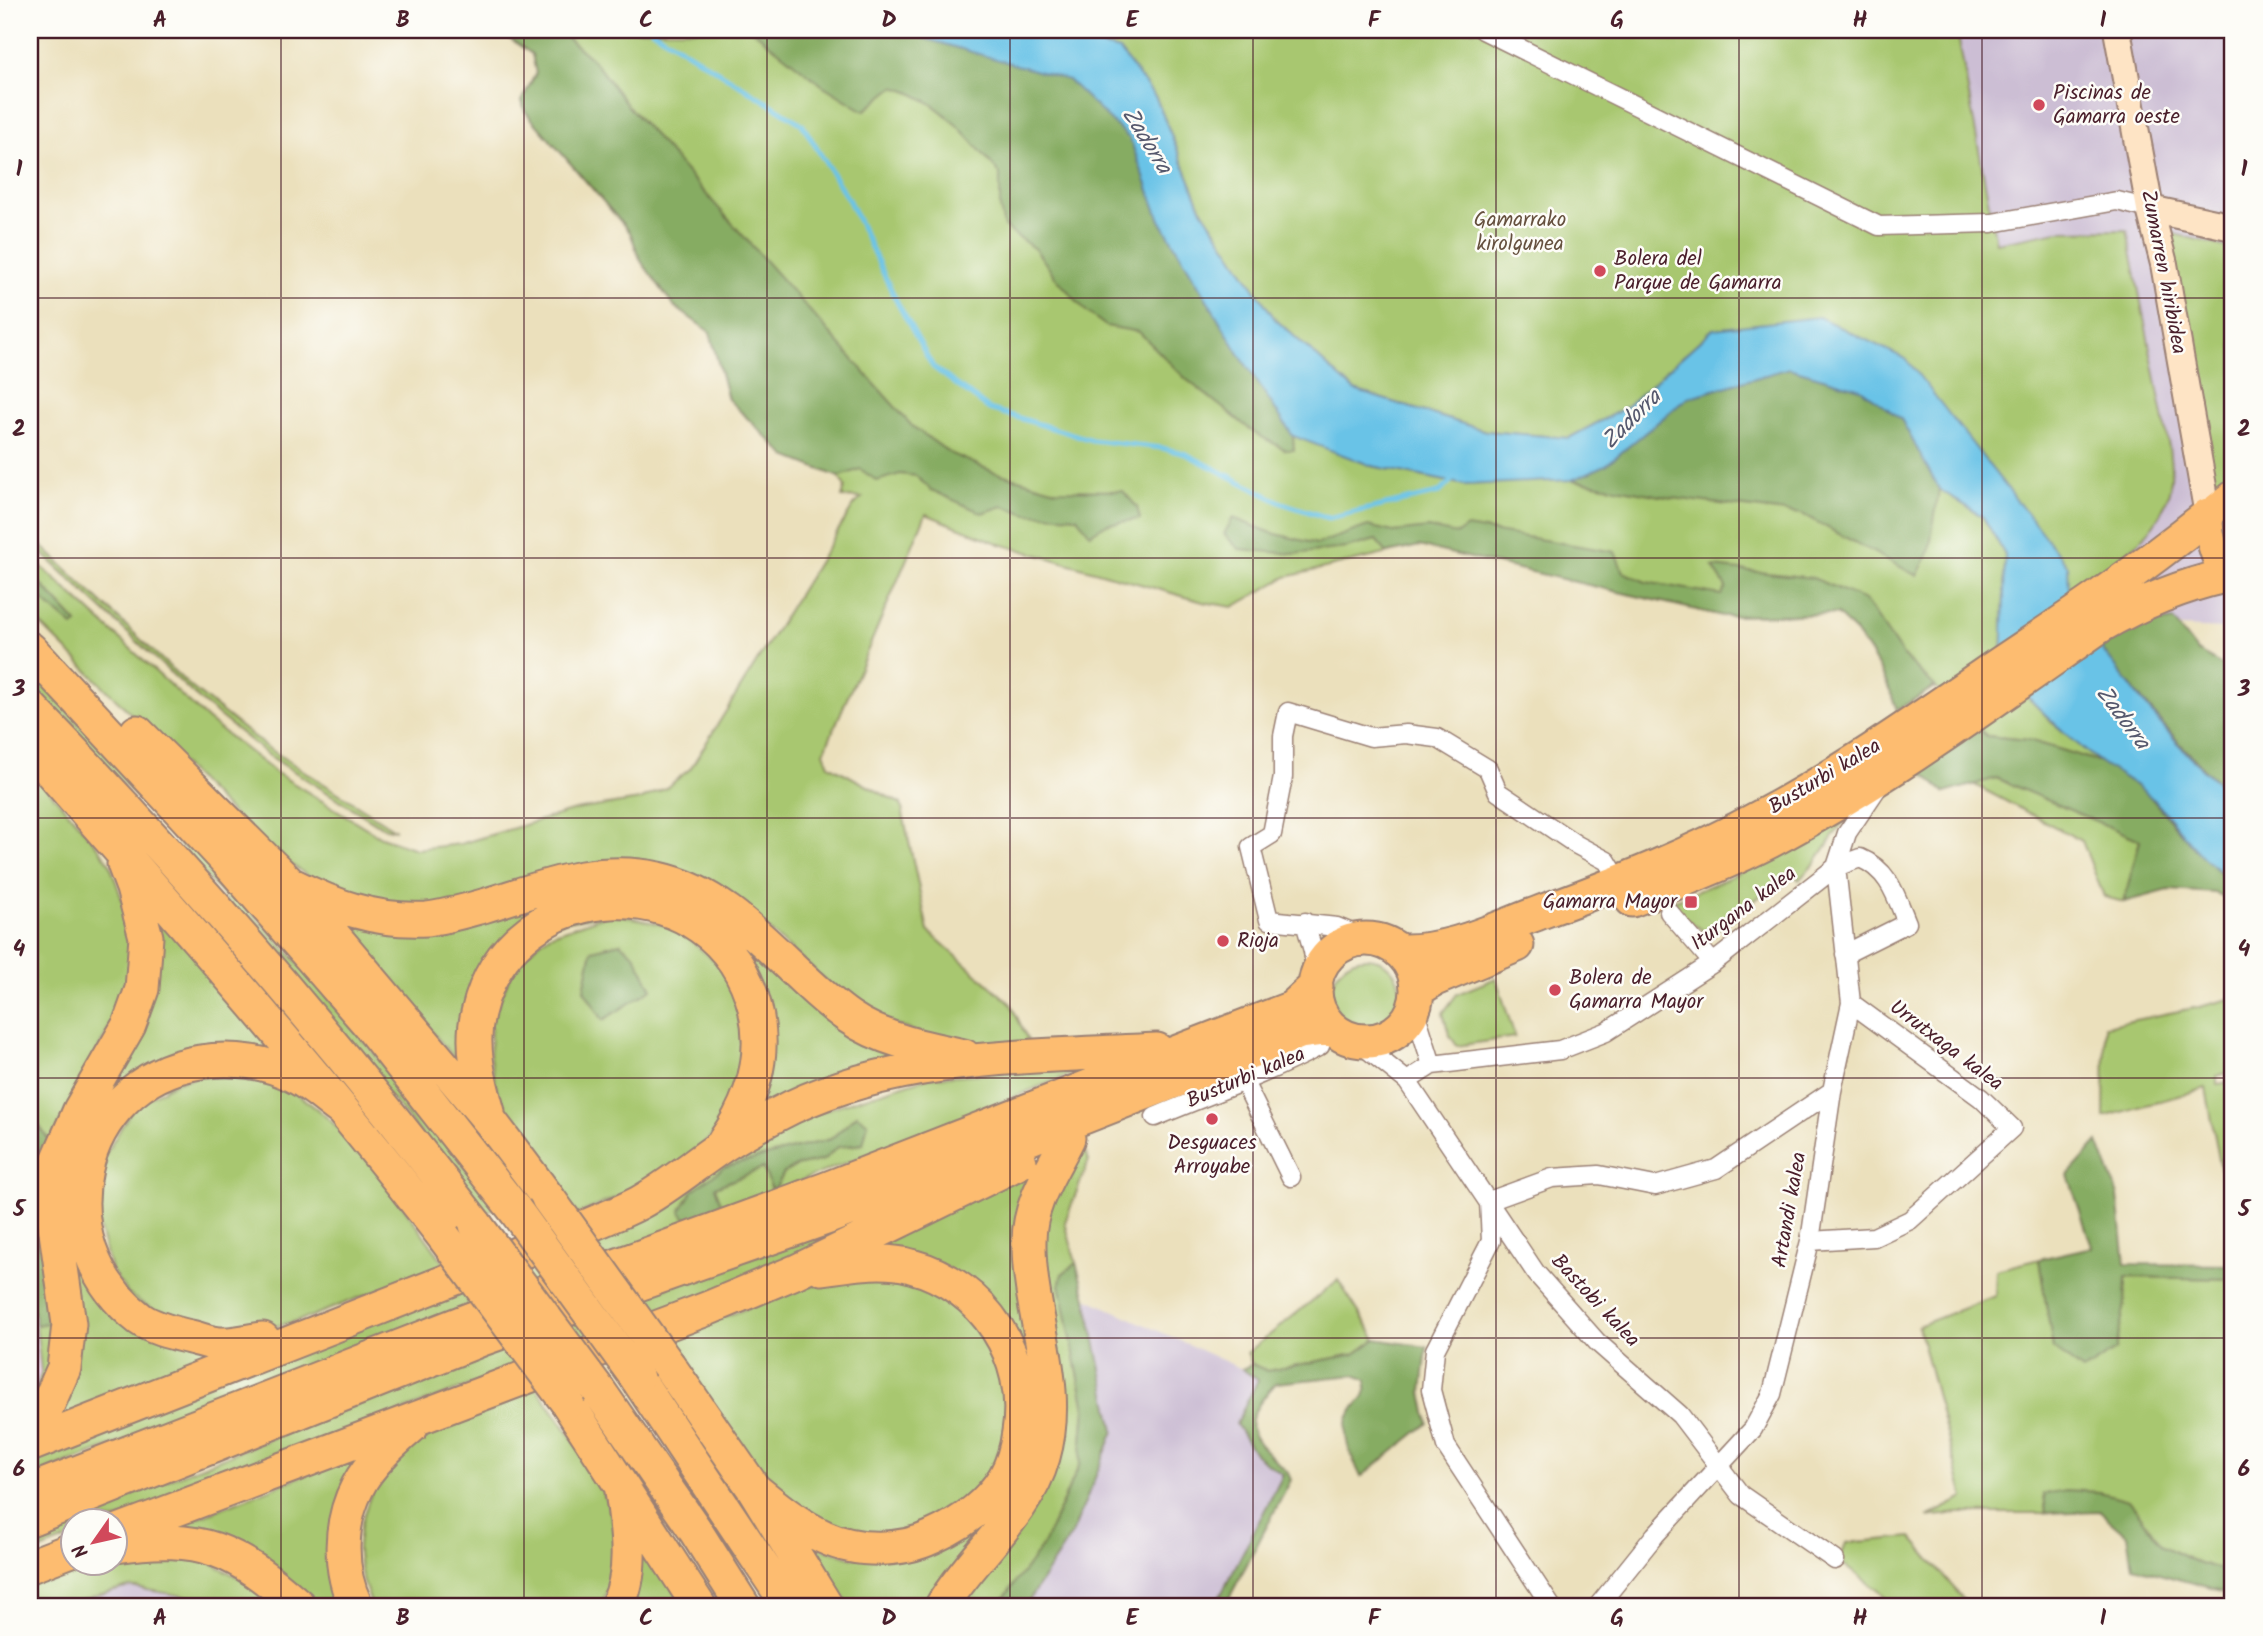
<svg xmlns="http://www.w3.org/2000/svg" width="2263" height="1636" font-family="Kalam,sans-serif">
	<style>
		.built { fill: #eed0e8 }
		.industrial { fill: #ccbed4 }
		.green { fill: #a8c76f; stroke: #79734d; stroke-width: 2; fill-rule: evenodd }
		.forest { fill: #86ac62; stroke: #686646; stroke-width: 2 }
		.water { fill: #69c3e7; stroke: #5a7189; stroke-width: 2 }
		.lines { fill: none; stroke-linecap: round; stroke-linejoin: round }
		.stream { stroke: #69c3e7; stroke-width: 5 }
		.street-casing { stroke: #9a8074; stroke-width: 21 }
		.secondary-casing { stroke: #9a8074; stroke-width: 30 }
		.primary-casing { stroke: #9a8074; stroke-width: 32 }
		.highway-casing { stroke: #9a8074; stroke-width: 37 }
		.street { stroke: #fff; stroke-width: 18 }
		.secondary { stroke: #fee4c5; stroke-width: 26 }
		.primary { stroke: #fdbc6f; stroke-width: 28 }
		.highway { stroke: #fdbc6f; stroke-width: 33 }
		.highway-bridge-casing { stroke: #9a8074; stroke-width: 37; stroke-linecap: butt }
		.highway-bridge { stroke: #fdbc6f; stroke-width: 33 }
		.grid { fill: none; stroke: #4a1f2b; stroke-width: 2; stroke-opacity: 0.55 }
		.poi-dot { fill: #d1495b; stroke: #fdfcf7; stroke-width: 2.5 }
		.labels { text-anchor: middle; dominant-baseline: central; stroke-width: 5; stroke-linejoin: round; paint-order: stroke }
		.poi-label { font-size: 21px; fill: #4a1f2b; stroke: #fdfcf7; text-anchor: start }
		.park-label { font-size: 21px; fill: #66513f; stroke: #fdfcf7 }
		.street-label { font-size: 21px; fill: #4a1f2b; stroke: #fdfcf7 }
		.water-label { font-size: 23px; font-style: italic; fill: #55586d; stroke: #fdfcf7 }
		.neatline { fill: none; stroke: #4a1f2b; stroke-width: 2.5 }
		.grid-label { font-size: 23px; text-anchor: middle; font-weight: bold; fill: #4a1f2b }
	</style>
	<rect width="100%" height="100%" fill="#fdfcf7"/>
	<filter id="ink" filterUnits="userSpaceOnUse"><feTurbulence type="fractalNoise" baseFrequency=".0143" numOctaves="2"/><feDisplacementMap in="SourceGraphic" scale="14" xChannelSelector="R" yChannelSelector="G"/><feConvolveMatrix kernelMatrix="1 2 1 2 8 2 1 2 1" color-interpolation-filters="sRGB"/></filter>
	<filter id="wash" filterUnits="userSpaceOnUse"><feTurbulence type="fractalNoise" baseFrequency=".00686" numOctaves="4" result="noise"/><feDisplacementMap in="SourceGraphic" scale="28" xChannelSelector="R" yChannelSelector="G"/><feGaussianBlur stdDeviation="1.57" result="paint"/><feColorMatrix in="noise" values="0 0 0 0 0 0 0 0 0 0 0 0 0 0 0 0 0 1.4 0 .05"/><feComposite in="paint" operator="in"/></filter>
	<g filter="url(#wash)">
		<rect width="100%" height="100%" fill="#ebe0bc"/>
		<!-- built -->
		<path class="built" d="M30 1294 34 1308 41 1373 30 1405Z"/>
		<!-- industrial -->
		<path class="industrial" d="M1957 30H2233V635L2223 629 2140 625 2101 648 2069 592 2098 573 2150 530 2163 507 2171 480 2169 447 2127 230 2058 231 1996 243Z
			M1086 1298 1242 1369 1258 1379 1236 1424 1256 1455 1283 1475 1215 1606H1025L1073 1532 1114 1431Z
			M129 1587 233 1604 236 1606H62Z"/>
		<!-- green -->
		<path class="green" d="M497 30H896L1372 466 1465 485 1789 368 1939 489 1983 517 2005 554 2002 671 2053 723 2100 762 2029 740 1987 736 1935 687 1897 710C1885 674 1866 639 1837 614L1723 616 1419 546 1286 577 1233 607 1203 602 1000 544 926 514 824 752 829 765 901 804 928 931 1011 1004 1030 1045 1007 1047 950 1042 897 1026 845 998 740 904 448 903 397 909 333 893 267 848 30 614V590L77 623 30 572V556L208 720 275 772 381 837 416 849 460 844 575 810 640 800 666 788 690 769 854 505 862 498 842 497 845 487 839 477 786 456 728 399 710 332 674 306 641 261 630 232 525 111 522 100 536 73 532 54Z
			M1035 30H1957L1996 243 2058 231 2127 230 2169 447C2170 457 2172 469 2171 479 2166 536 2111 565 2069 592L2067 566 1980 455 1713 329 1625 408 1569 438 1486 431 1354 390 1275 319 1202 210 1156 98 1119 51Z
			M2171 233 2233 249V469L2213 487 2170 242Z
			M30 535 191 687 265 746 396 830 382 827 268 755 202 702 30 542Z
			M30 670 323 990 497 1206 487 1213 169 832 30 687Z
			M30 769 91 838 110 864 134 935 127 994 50 1141 37 1123 30 1122V1079L33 1077 30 1070Z
			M1996 778 2140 840 2124 902 2104 897 2082 841 1973 784Z
			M1850 812 1815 863 1799 880 1791 871 1711 936 1665 904C1730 879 1792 850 1850 812Z
			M573 888 685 896 911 1056 757 1111 771 1037 672 903 516 930 468 1074 335 918Z
			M154 907 287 1060 266 1056 107 1103 84 1265 221 1355 46 1425 63 1230Z
			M613 913 676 928 732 976 745 1015 746 1075 712 1136 679 1166 580 1218 540 1168 511 1121 497 1091 490 1058 491 1022 515 963 549 935ZM620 943 584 990 592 950Z
			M1332 992a34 34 0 1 1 68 0a34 34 0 1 1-68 0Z
			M1496 978 1515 1037 1457 1046 1449 1034 1443 1013 1457 994Z
			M2233 998V1071L2217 1076V1084L2233 1082V1236L2206 1088 2104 1117 2105 1026 2199 1007Z
			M1067 1069 1069 1075 724 1211 715 1187 764 1168 773 1191 784 1173 796 1166 823 1160 838 1147 863 1144 857 1115 831 1139 724 1167 691 1225 30 1477V1459L780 1124 929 1077Z
			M190 1075C209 1075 231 1072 249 1075 331 1089 398 1202 445 1264L307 1318 255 1332 214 1333 171 1319 129 1295 111 1270 93 1205 98 1167 134 1106Z
			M1085 1151 1089 1160 1065 1222 1076 1263 1062 1274 1060 1284 1085 1408 1080 1464 1043 1545 998 1606H959L1026 1519 1044 1271C1042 1223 1048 1185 1085 1151Z
			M1044 1158 1040 1441 932 1606H842L802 1542 854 1558 998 1500 1016 1336 866 1251Z
			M919 1197 806 1257 116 1520H74L73 1537 30 1554V1535L497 1348Z
			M2039 1259 2053 1348 2125 1303 2126 1277 2233 1279V1573L2191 1560 2163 1546 2129 1500 2044 1494 2046 1513H1958L1927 1517 1964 1498 1918 1326 1995 1296 1996 1270Z
			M886 1275 928 1282 960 1302 999 1355 1009 1427 988 1477 957 1510 895 1536 853 1534 786 1501 740 1448 666 1339 803 1287 846 1278Z
			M1338 1280 1376 1339 1355 1354 1267 1371 1252 1364 1247 1353Z
			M57 1321V1350L31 1403 41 1373 36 1325Z
			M535 1386C570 1435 621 1496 616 1560 615 1575 606 1592 601 1606H372C356 1562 352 1548 368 1502 371 1494 373 1484 378 1477 412 1426 481 1409 535 1386Z
			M365 1451 345 1606H311L174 1527Z
			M1911 1537 1969 1606H1892L1880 1592 1839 1561 1846 1543Z
			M643 1539 685 1606H626Z
			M158 1553 208 1561 256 1587 280 1606H236L233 1604 129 1587 62 1606H30V1582L93 1563 116 1562V1558Z"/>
		<!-- forest -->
		<path class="forest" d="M497 30H558L593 60 628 106 912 426 950 453 994 472 1056 490 1123 491 1137 507 1140 519 1107 524 1090 534 1077 517 1027 514 1003 506 982 513 931 490 916 476 900 474 877 481 860 469 839 477 786 456 728 399 710 332 674 306 641 261 630 232 525 111 522 100 536 73 532 54Z
			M752 30H896L1068 79 1130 139 1160 220 1241 357 1293 436 1294 450H1286L1256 434 1186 379 1139 332 1106 326 1087 312 1056 278 1036 250 1004 227 1000 208V174C970 139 941 99 894 87L864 111 822 85Z
			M1789 368 1861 389 1901 419 1939 489 1929 553 1917 576 1802 514 1672 498 1572 480 1606 465 1687 398Z
			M1233 518 1272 533 1317 544 1368 526 1393 532 1428 528 1457 534 1467 527 1615 552 1623 572 1646 582 1721 595 1726 587 1713 567 1813 578 1865 600 1905 658 1935 686 1897 710C1885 674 1866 639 1837 614L1723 616 1419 546 1387 553 1376 540 1347 548 1293 554 1239 549 1224 534Z
			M30 572 77 623 73 626 30 590Z
			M2173 620 2197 651 2233 671V797C2183 751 2143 702 2101 648L2140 625Z
			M1979 730 1987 736 2029 740 2100 762 2147 793 2196 850 2221 873 2233 878V900L2215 893 2169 890 2124 902 2140 840 1996 778 1945 793 1918 769Z
			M620 943 634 954 652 989 603 1020 584 990 592 950Z
			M857 1115 868 1123 863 1144 838 1147 823 1160 796 1166 784 1173 773 1192 763 1168 715 1187 724 1211 691 1225 680 1211 693 1190 724 1167 831 1139Z
			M30 1122 36 1123 50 1141 57 1321 36 1325 30 1294Z
			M2098 1142 2118 1195 2125 1264 2233 1265V1279L2126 1277 2125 1303 2116 1350 2083 1371 2053 1348 2039 1259 2092 1247 2068 1175Z
			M1076 1263 1086 1298 1114 1431 1073 1532 1025 1606H998L1043 1545 1080 1464 1085 1408 1060 1284 1062 1274Z
			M1376 1339 1427 1347 1422 1392 1428 1423 1361 1477C1353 1459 1341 1439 1348 1419 1354 1402 1368 1402 1367 1380L1354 1375 1276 1383C1234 1429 1251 1435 1288 1473L1291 1480 1225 1606H1215L1283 1475 1256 1455 1236 1424 1258 1380 1242 1369 1252 1364 1267 1371 1355 1354Z
			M2066 1490 2100 1492 2129 1500 2163 1546 2191 1560 2233 1573V1594L2133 1567 2127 1535 2099 1511 2046 1513 2044 1494Z"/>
		<!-- water -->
		<path class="water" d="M896 30H1035L1119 50 1156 98 1202 210 1275 319 1354 390 1486 431 1569 438 1625 408 1713 329 1819 317 1906 359 2068 566 2069 592 2101 648 2153 715 2193 760 2233 797V878C2194 861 2177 818 2145 792 2131 781 2115 773 2100 762 2064 735 2033 703 2002 670L2005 554 1983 517 1939 489 1901 419 1861 389 1789 368 1687 398 1606 465 1572 480 1465 485 1372 466 1293 436 1241 357 1160 220 1130 139 1068 80Z"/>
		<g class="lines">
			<!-- stream -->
			<path class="stream" d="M652 30 802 124 849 201 897 302 933 367 989 409 1092 440 1162 448 1186 454 1282 503 1328 518 1439 493 1455 477"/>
		</g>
	</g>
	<g filter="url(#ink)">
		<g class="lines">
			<defs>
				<path id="street" d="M1483 30 1879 226 1992 223 2117 201 2150 209
					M1669 912 1713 963
					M1305 922 1313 951 1317 981
					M1369 940 1337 927 1269 920 1251 847 1272 834 1283 777V736L1288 712 1371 737 1406 734 1437 738 1488 769 1498 792 1577 845 1607 861 1620 883
					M1414 1008 1432 1065
					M1357 1041 1407 1081 1536 1273 1597 1342 1680 1415 1741 1495 1835 1560
					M1243 1080 1291 1177
					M1407 1081 1432 1065 1560 1050 1606 1032 1713 963 1836 867 1860 858C1889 870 1896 896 1907 923L1845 954
					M1155 1117C1210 1094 1267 1074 1320 1046L1324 1029
					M1489 1201 1491 1241 1435 1350 1431 1390 1446 1446 1551 1606
					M1489 1201 1552 1178 1599 1175 1655 1186 1716 1169 1832 1091
					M1810 1241 1874 1237 1910 1220 2012 1128 1981 1098 1851 1003
					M1598 1606 1655 1535 1753 1429 1772 1394 1810 1241 1832 1091 1851 1003 1836 867 1847 833 1878 787"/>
				<path id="secondary" d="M2117 30 2150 209 2164 264 2208 515
					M2150 209 2233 227"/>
				<path id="primary" d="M2233 495 2208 515C2209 539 2214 555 2225 576H2233"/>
				<path id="highway" d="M30 649 227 861 368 1023 515 1210
					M30 707C189 871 337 1043 476 1225
					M137 732 290 884 490 1121 548 1198
					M30 748C171 908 313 1068 444 1237
					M290 884C334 906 376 922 427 919 445 917 465 911 483 906 543 888 595 865 659 879 738 896 786 973 849 1017 882 1040 925 1048 964 1056
					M1632 900C1679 882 1725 864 1770 841 1886 780 1993 701 2100 626 2140 603 2181 586 2225 576
					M1315 990a51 51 0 1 1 102 0a51 51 0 1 1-102 0Z
					M1399 951C1448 953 1495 929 1541 912 1617 884 1693 854 1764 815 1844 772 1918 720 1992 669 2066 620 2139 571 2208 515
					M1417 990 1435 979 1517 945
					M488 1112C479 1081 470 1045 478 1013 511 869 718 862 755 1008 767 1057 752 1102 724 1142
					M263 1339C250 1340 234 1345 221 1344 211 1344 200 1339 190 1337 174 1333 154 1329 140 1319 41 1244 74 1082 200 1062 232 1057 269 1061 298 1078 313 1086 327 1099 341 1109
					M669 1366 754 1489 826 1606
					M637 1378 789 1606
					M599 1391 695 1530 743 1606
					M567 1402 699 1606
					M30 1426 45 1411 64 1368 69 1324 54 1218 56 1165 80 1110 129 1025 142 989 146 937 133 888 124 864
					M30 1445 585 1227C603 1219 622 1212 639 1203 668 1187 694 1165 722 1146 744 1132 768 1119 792 1107 904 1054 1036 1057 1157 1050
					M754 1489C776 1507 798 1525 824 1537 856 1552 901 1552 932 1537 961 1524 988 1505 1005 1477 1013 1464 1017 1447 1019 1432 1031 1358 984 1285 911 1266 883 1258 851 1264 822 1268
					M30 1491 471 1319 826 1189 1188 1048 1292 1008 1316 986
					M30 1519 482 1339 829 1217 1300 1032 1332 1028
					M116 1532 709 1308 795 1272 1020 1162
					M116 1546C202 1533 234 1549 299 1606
					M30 1566 74 1549
					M356 1606C338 1570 339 1522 358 1486 370 1463 392 1443 412 1426
					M617 1606C635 1572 627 1528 622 1491
					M942 1606C972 1556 1027 1515 1043 1457 1064 1384 1028 1314 1029 1241 1029 1202 1052 1171 1068 1138"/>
			</defs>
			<!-- street casing -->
			<use href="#street" class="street-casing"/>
			<!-- secondary casing -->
			<use href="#secondary" class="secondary-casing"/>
			<!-- primary casing -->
			<use href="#primary" class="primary-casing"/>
			<!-- highway casing -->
			<use href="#highway" class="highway-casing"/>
			<!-- street -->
			<use href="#street" class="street"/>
			<!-- secondary -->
			<use href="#secondary" class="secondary"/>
			<!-- primary -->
			<use href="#primary" class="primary"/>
			<!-- highway -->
			<use href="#highway" class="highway"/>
			<defs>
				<path id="highway-bridge" d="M548 1198 669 1366
					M515 1210 637 1378
					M476 1225 599 1391
					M444 1237 567 1402"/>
			</defs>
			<!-- highway-bridge casing -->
			<use href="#highway-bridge" class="highway-bridge-casing"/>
			<!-- highway-bridge -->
			<use href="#highway-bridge" class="highway-bridge"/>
		</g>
	</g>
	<!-- grid -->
	<path class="grid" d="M281 30V1606M524 30V1606M767 30V1606M1010 30V1606M1253 30V1606M1496 30V1606M1739 30V1606M1982 30V1606M30 298H2233M30 558H2233M30 818H2233M30 1078H2233M30 1338H2233"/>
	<!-- markers -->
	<g class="poi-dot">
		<circle cx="2039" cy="105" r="7"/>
		<circle cx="1600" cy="271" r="7"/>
		<rect x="1684" y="895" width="14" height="14" rx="3.5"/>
		<circle cx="1223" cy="941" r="7"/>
		<circle cx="1555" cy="990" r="7"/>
		<circle cx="1212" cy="1119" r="7"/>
	</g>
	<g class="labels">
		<!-- poi labels -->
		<g class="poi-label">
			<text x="2053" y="93">Piscinas de<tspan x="2053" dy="24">Gamarra oeste</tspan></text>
			<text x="1614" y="259">Bolera del<tspan x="1614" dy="24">Parque de Gamarra</tspan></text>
			<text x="1677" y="902" text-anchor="end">Gamarra Mayor</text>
			<text x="1237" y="941">Rioja</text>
			<text x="1569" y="978">Bolera de<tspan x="1569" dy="24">Gamarra Mayor</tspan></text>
			<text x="1212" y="1143" text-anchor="middle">Desguaces<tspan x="1212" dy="24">Arroyabe</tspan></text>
		</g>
		<!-- park labels -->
		<g class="park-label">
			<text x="1520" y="220">Gamarrako<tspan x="1520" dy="24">kirolgunea</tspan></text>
		</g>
		<!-- street labels -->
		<g class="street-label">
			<text transform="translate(2163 272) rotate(79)">Zumarren hiribidea</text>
			<text transform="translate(1825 777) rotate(-31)">Busturbi kalea</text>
			<text transform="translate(1744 909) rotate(-37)">Iturgana kalea</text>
			<text transform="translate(1946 1046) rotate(37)">Urrutxaga kalea</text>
			<text transform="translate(1246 1078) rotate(-23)">Busturbi kalea</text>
			<text transform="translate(1790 1210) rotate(-80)">Artandi kalea</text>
			<text transform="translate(1595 1301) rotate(47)">Bastobi kalea</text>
		</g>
		<!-- water labels -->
		<g class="water-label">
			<text transform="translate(1146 141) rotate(58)">Zadorra</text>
			<text transform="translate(1632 420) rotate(-45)">Zadorra</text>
			<text transform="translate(2122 718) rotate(53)">Zadorra</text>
		</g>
	</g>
	<!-- margin -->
	<rect width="2263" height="1636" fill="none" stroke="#fdfcf7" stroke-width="77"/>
	<!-- north arrow -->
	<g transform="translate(94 1542) rotate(236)"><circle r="33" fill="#fdfcf7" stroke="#b5a4a5" stroke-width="2"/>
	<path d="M0-5L12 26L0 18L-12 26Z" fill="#d1495b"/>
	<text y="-10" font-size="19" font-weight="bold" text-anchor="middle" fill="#4a1f2b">N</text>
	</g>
	<rect x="38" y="38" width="2186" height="1560" class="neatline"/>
	<g class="grid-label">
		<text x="160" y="27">A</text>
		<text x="403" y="27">B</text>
		<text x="646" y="27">C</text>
		<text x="889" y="27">D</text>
		<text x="1132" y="27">E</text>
		<text x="1374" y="27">F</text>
		<text x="1617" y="27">G</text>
		<text x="1860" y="27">H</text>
		<text x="2103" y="27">I</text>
		<text x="19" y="176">1</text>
		<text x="2244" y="176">1</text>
		<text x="19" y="436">2</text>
		<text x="2244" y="436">2</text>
		<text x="19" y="696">3</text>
		<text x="2244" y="696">3</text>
		<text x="19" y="956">4</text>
		<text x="2244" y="956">4</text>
		<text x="19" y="1216">5</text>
		<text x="2244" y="1216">5</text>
		<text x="19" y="1476">6</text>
		<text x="2244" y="1476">6</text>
		<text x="160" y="1625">A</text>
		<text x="403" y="1625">B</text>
		<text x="646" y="1625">C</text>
		<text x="889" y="1625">D</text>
		<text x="1132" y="1625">E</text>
		<text x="1374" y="1625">F</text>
		<text x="1617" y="1625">G</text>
		<text x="1860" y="1625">H</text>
		<text x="2103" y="1625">I</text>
	</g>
</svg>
